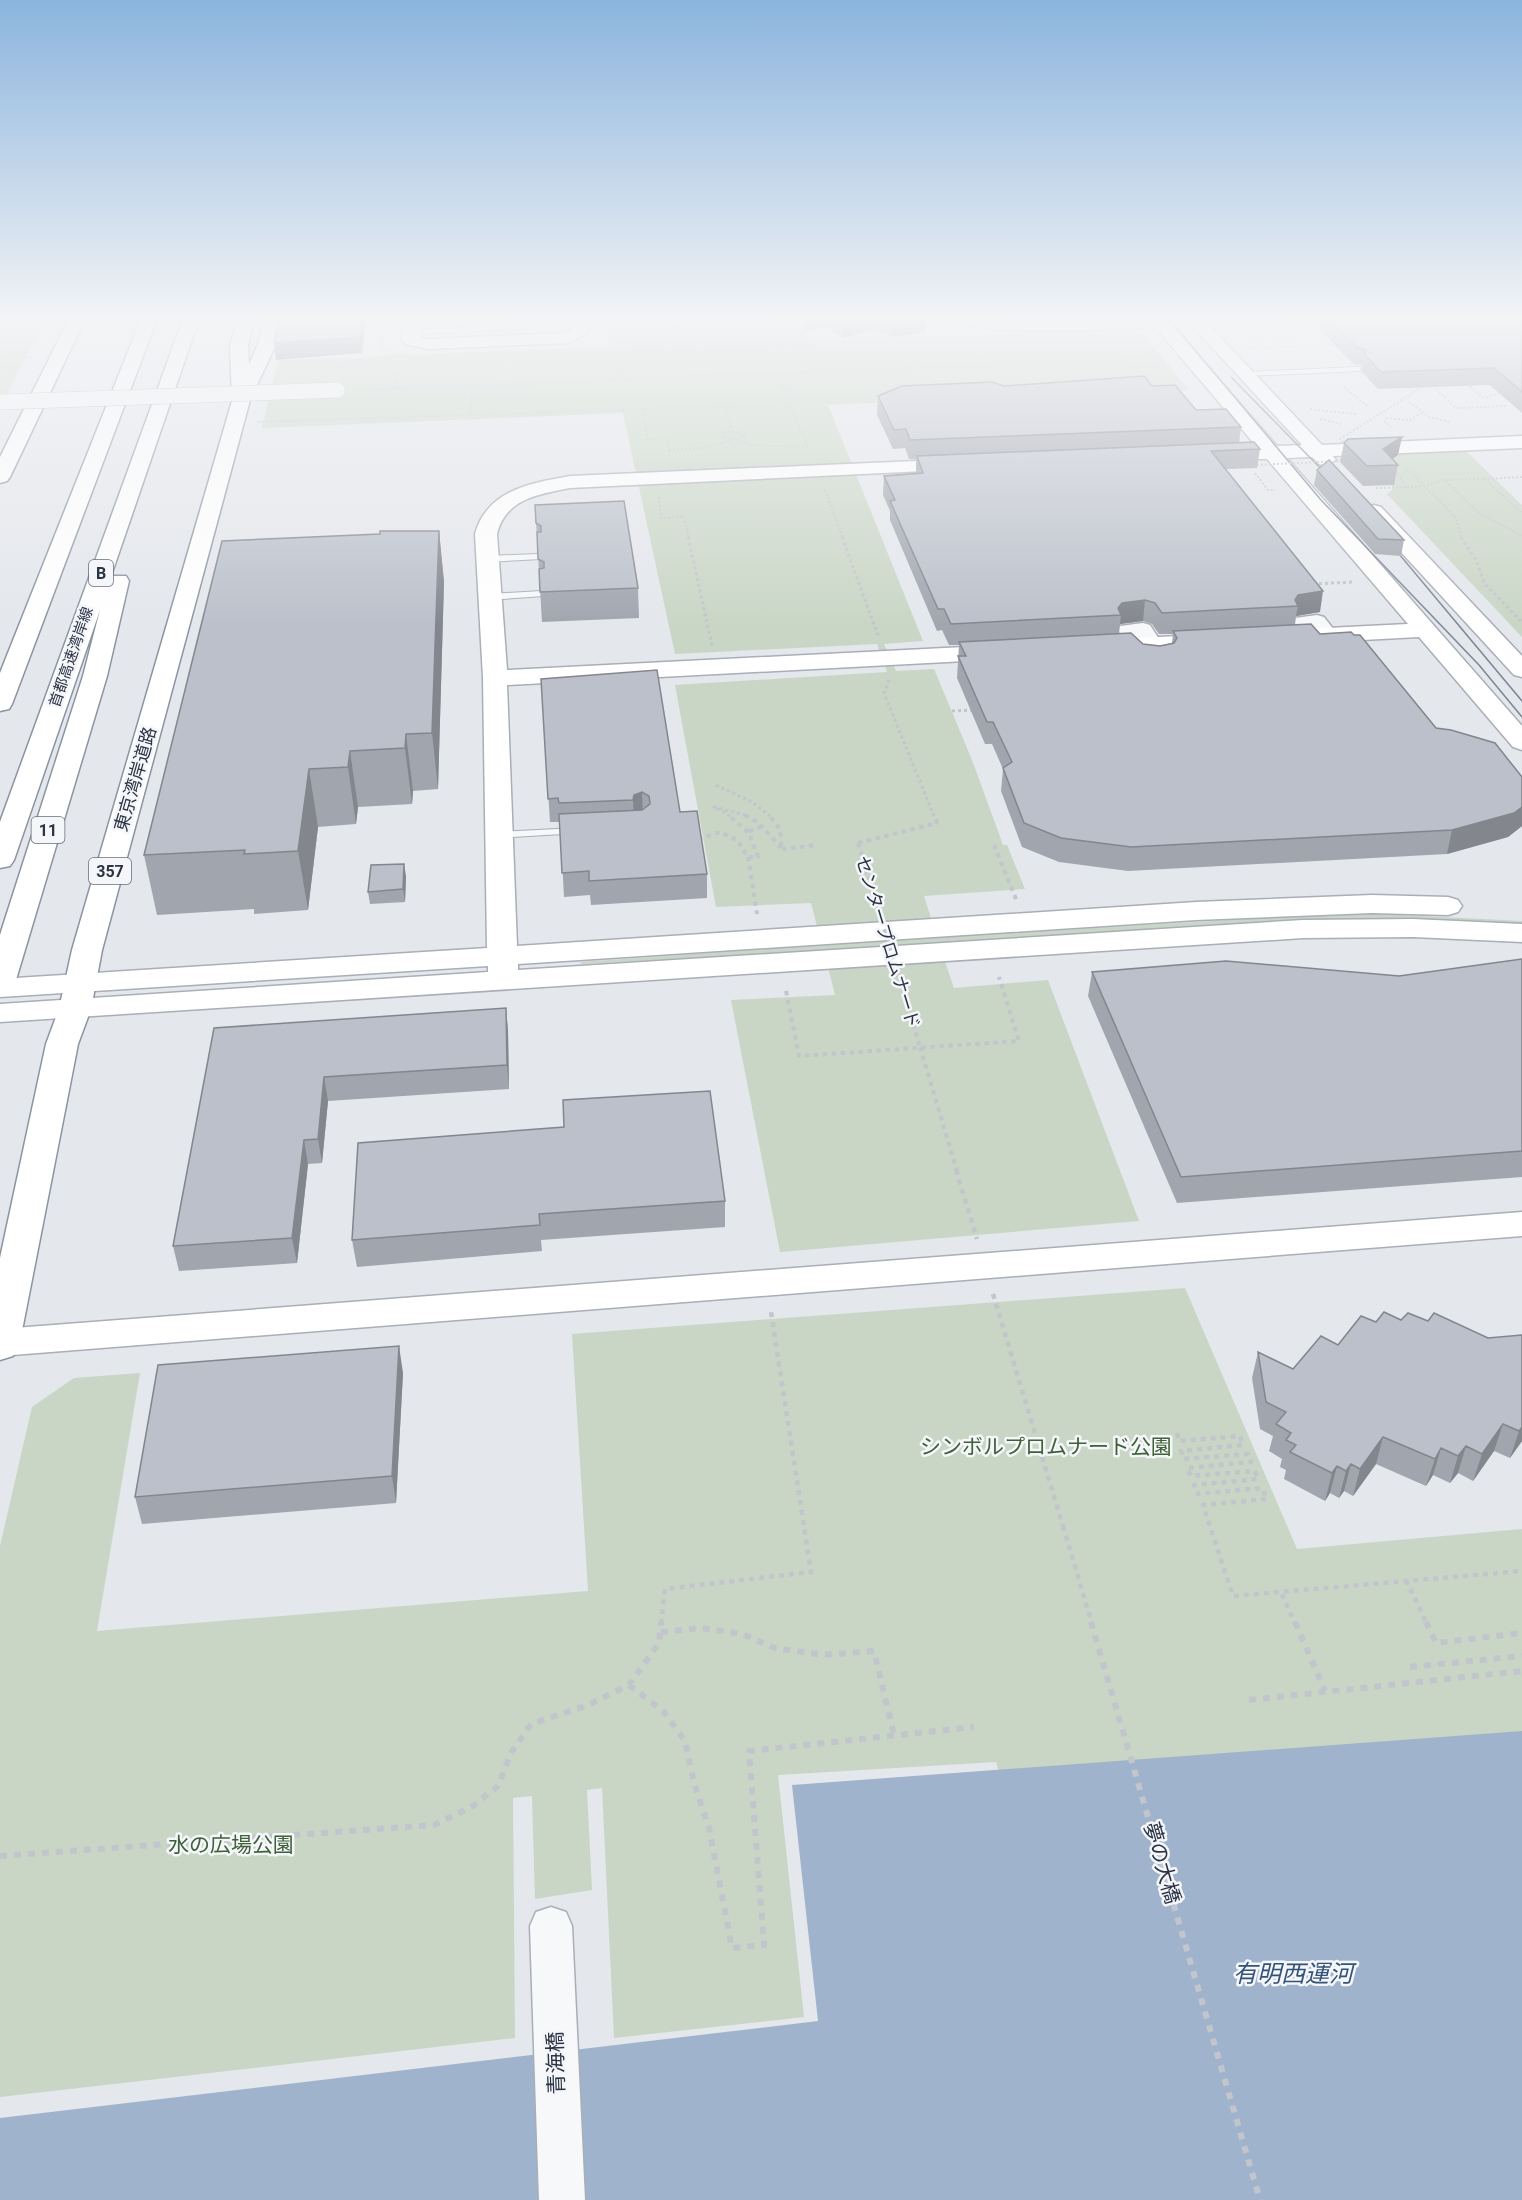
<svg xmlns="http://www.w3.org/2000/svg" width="1522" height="2200" font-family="Roboto,'Noto Sans JP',sans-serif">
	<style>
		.green { fill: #c9d6c5 }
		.water { fill: #9fb4cc }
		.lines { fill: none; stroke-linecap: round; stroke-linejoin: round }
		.lane-casing { stroke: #a9aeb7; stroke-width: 2 }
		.street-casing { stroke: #a9aeb7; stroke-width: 3 }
		.secondary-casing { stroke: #a9aeb7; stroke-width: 3 }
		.highway-casing { stroke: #8b94a3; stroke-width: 3 }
		.path-far4 { stroke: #c2c5cb; stroke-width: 2; stroke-dasharray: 2 2; stroke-linecap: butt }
		.path-far3 { stroke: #c2c5cb; stroke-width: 3; stroke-dasharray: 3 3; stroke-linecap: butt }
		.path-far2 { stroke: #c2c5cb; stroke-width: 4; stroke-dasharray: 4.5 4.5; stroke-linecap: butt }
		.path-far1 { stroke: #c2c5cb; stroke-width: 4.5; stroke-dasharray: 5 5; stroke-linecap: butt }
		.path { stroke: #c2c5cb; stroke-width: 6; stroke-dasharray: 7 7; stroke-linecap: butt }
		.lane { fill: #f7f8fa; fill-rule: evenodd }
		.street { fill: #f7f8fa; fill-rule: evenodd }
		.secondary { fill: #fff; fill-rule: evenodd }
		.highway { fill: #fff; fill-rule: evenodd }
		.tram { stroke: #7d8696; stroke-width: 1.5 }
		.street-bridge-casing { stroke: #a9aeb7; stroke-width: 16; stroke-linecap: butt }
		.path-bridge-far3 { stroke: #c2c5cb; stroke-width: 2; stroke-dasharray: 2 2; stroke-linecap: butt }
		.path-bridge-far2 { stroke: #c2c5cb; stroke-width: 4; stroke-dasharray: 4.5 4.5; stroke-linecap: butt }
		.path-bridge-far1 { stroke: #c2c5cb; stroke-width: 4.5; stroke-dasharray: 5 5; stroke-linecap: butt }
		.path-bridge { stroke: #c2c5cb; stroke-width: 6; stroke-dasharray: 7 7; stroke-linecap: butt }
		.street-bridge { stroke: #f7f8fa; stroke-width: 15 }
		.wall { fill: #a1a5ae; fill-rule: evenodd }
		.shaded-wall { fill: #83868d }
		.building { fill: #bbc0ca; stroke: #83868d; stroke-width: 1.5 }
		.labels { text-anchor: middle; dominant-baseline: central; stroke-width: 5; stroke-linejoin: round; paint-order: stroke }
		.far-street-label { font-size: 15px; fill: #2b3445; stroke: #f4f6f9 }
		.shield { fill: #f4f6f9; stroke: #676e7b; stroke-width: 1.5 }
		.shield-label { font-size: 16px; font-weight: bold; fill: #2b3445 }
		.street-label { font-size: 18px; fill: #2b3445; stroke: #f4f6f9 }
		.near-park-label { font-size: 21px; fill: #3f6138; stroke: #f4f6f9 }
		.near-street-label { font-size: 21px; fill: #2b3445; stroke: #f4f6f9 }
		.near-water-label { font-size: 24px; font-style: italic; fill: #34527a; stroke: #f4f6f9 }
	</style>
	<rect width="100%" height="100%" fill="#e4e7ec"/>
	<!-- green -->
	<path class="green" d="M0 319H45L0 408Z
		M603 319H798L808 341 1122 330 1143 334 1189 390 828 405 923 641 884 644 896 671 934 669 972 760 1003 845H1007L1025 889 924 896 937 937 1333 914H1382L1522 921V924C1328 910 1133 932 939 944L954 988 1048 980 1139 1221 780 1252 731 1000 835 995 824 951 582 964 580 962 822 945 811 903 716 907 675 685 887 672 877 644 675 654 623 413 262 428 278 360 373 357 400 352 410 354 611 347Z
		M1466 451 1522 505V637L1387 494 1394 488 1374 466 1369 455Z
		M1185 1288 1297 1549 1522 1529V1735L1080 2059 996 1762 778 1775 804 2017 614 2038 602 1788 587 1790 592 1890 535 1899 532 1796 513 1798 515 2038 0 2097V1546L32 1407 74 1378 140 1373 97 1631 588 1591 572 1334Z"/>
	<!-- water -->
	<path class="water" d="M1522 1731V2200H0V2118L818 2021 792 1785Z"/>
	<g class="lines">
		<defs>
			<path id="lane" d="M411 319H479L476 321 409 322Z
				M580 323 582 326 411 334 408 332 411 330Z
				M1357 367H1360V371L1246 376 1242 374 1246 372Z
				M538 554 541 555V559L487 562 483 559 487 556Z
				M541 591 544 592V596L489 600 484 597 489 594Z
				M576 828 582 831 580 833 497 838 491 835 497 832Z"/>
			<path id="street" d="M1317 615 1324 617 1345 644 1348 648 1345 652 1316 653 1293 622 1295 618Z
				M1143 623 1150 625 1172 659 1169 663C1133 672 1133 657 1118 630L1120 626Z
				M551 1907 566 1912 572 1926 585 2200H539L530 1926 536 1912Z"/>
			<path id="secondary" d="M404 319H420V337L429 339 565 333 571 331V319H587V333L568 343 429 349 405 344 402 340Z
				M958 319H1166L1277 446 1302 445 1186 319H1203L1322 445 1522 436V448L1333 456 1336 460 1326 466 1319 464 1312 457 1287 458 1522 726V750L1513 747 1419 637 1307 643 1299 641 1295 636 1299 631 1307 629 1408 624 1267 459H1206L1203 455 1213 449 1257 447 1155 327C1125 328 972 338 958 319Z
				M961 459 968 461 971 465 968 469 570 488C539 494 505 499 497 534L507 670 1004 645 1012 647 1016 652 1012 657 1004 659 507 685 517 946 1196 902 1372 895 1448 897 1458 900 1462 906 1458 912 1448 915 1372 913 1196 920 518 964V970L1303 920 1413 919 1522 924V942L1413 937 1303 938 0 1022V1004L488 972V966L0 997V979L487 948 483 678 475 534C487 490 531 483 570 476Z
				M1374 505 1381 507 1522 656V677L1514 675 1367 515 1364 511 1367 507Z
				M1217 634 1225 636 1229 641 1225 646 1101 654 1093 652 1089 647 1093 642 1101 640Z
				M1522 1212V1236L0 1356 1 1329Z"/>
			<path id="highway" d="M69 319H85L10 477 7 481 0 483V457Z
				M141 319H157L12 704 9 709 0 711V673Z
				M183 319H199L111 576H126L129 581 107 676 15 983 11 989 0 992V935L83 676 100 610 14 860 10 866 0 868V822Z
				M238 319H254L248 345 249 365 258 344 265 319H281L276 344 250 400 102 950 91 1009 78 1044 19 1346 13 1356 0 1360V1258L46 1044 59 1009 72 950 232 401 230 345Z"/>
		</defs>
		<!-- lane casing -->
		<use href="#lane" class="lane-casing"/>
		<!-- street casing -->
		<use href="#street" class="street-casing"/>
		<!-- secondary casing -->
		<use href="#secondary" class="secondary-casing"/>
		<!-- highway casing -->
		<use href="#highway" class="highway-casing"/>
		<!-- path-far4 -->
		<path class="path-far4" d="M381 319 379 334H383L382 347 392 350
			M656 319 663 324 689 328 695 350
			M793 319 815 372
			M1245 319 1260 345
			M1265 319 1295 344
			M1294 319 1308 324 1316 323
			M363 324 380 323
			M603 326 610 338 618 379
			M1277 346 1281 319
			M1250 348 1338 345
			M719 349 715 327 735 319
			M583 354 809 345 853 356 952 352 978 358 1155 351
			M0 358 32 357
			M0 364 14 367 6 380
			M337 367 341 364 399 361 395 389
			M1120 368 1168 365
			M776 373 808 447
			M1467 384 1484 398 1504 392
			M1344 387 1369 408
			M1436 389 1456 408 1507 406
			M358 390 1146 359
			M1409 402 1429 417 1450 422
			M725 407 732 431
			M1310 409 1356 414
			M643 410 647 439 667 438 669 451
			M471 415 472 385
			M1386 418 1410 420 1421 413
			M1320 419 1342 424
			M1384 421 1391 427
			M258 422 791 404
			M732 431 746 435 736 439 722 437 725 432Z
			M669 450 702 448 736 439 750 445 808 447
			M1405 470 1412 473 1456 518 1461 538
			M1255 473 1268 490H1275
			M1522 477 1485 479 1522 513
			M1445 480 1485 479
			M1407 487 1425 486 1444 480 1479 513 1522 536
			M1376 488 1407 487 1395 471
			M825 490 843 538
			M659 497 661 518 684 517 689 538"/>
		<!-- path-far3 -->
		<path class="path-far3" d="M688 537 712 645
			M842 537 879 638
			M1461 537 1477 562 1484 583 1522 622
			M1313 584 1354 582
			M889 680 884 693 934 816
			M952 711 973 710
			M716 785 752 802 770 816
			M730 816 714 807 749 816"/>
		<!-- path-far2 -->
		<path class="path-far2" d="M745 815 760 824 782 849 780 829 769 815
			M749 831 764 826
			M698 839 720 832 737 840 748 857H758L749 833 728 815
			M858 843 937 823 934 815
			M994 845 1016 899
			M782 849 816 845
			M748 857 757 914
			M786 991 799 1056 1019 1041 999 977
			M920 1047 957 1171"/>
		<!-- path-far1 -->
		<path class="path-far1" d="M956 1170 977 1239
			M993 1294 1063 1526
			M1177 1433 1179 1441 1240 1436 1243 1445 1181 1451 1184 1459 1248 1454 1251 1462 1187 1468 1191 1476 1255 1471 1258 1479 1194 1485 1198 1494 1262 1488 1267 1499 1203 1505 1233 1596 1522 1571
			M1406 1580 1427 1624
			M1282 1594 1295 1624
			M661 1624 665 1589 811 1572 771 1312"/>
		<!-- path -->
		<path class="path" d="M1295 1622 1325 1691
			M1426 1622 1436 1643 1522 1633
			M661 1632 701 1628 742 1634 775 1648 823 1655 874 1651 894 1735
			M1410 1667 1522 1656
			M629 1685 663 1711 685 1741 694 1783 709 1828 732 1948 764 1945 749 1751 974 1727
			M1249 1700 1522 1671
			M0 1856 434 1825 473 1806 498 1786 511 1753 531 1724 588 1705 629 1685 659 1643 661 1622"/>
		<!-- lane -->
		<use href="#lane" class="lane"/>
		<!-- street -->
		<use href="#street" class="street"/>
		<!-- secondary -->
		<use href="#secondary" class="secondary"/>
		<!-- highway -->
		<use href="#highway" class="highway"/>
		<!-- tram -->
		<path class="tram" d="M1169 319 1321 500 1479 665 1522 717
			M1231 377 1332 480
			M1389 542 1522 701"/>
		<defs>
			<path id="street-bridge" d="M0 402 337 390"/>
		</defs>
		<!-- street-bridge casing -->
		<use href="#street-bridge" class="street-bridge-casing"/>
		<!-- path-bridge-far3 -->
		<path class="path-bridge-far3" d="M1346 445 1340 439 1425 385
			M1253 465 1345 461"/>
		<!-- path-bridge-far2 -->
		<path class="path-bridge-far2" d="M858 843 920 1047"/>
		<!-- path-bridge-far1 -->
		<path class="path-bridge-far1" d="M1063 1526 1092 1624"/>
		<!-- path-bridge -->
		<path class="path-bridge" d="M1091 1622 1260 2200"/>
		<!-- street-bridge -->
		<use href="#street-bridge" class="street-bridge"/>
	</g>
	<!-- wall -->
	<path class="wall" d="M800 319H926L925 332 892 337 872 330 842 338 825 327 807 331Z
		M1308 319H1522V413L1490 385 1378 389 1362 372V365H1355Z
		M1004 386H1152L1196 410 1241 427 1239 443 1260 449 1257 468 1226 469 1320 612 1296 616 1295 625 1320 634 1436 728 1522 777V826L1508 837 1447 854 1128 871 1059 862 1022 847 1001 791 1003 769 992 744H985L957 678 959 645H949L942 630 937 631 890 520V511L883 495 884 476 916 473V459H909L905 448 893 449 877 415 878 396ZM1143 621 1152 624 1159 634H1173L1172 643 1160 646 1143 644 1119 634 1120 624Z
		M1344 443 1398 455 1392 459 1398 465 1394 485 1363 486 1340 462Z
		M1317 470 1404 540 1401 556 1375 554 1314 485Z
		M535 505 638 588 639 618 542 622Z
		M439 531 444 582 438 789 413 791 412 804 358 807 356 824 318 827 308 910 254 914V909L157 915 144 855Z
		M541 679 680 812 707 874V898L591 905 590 895 564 897 560 822H550Z
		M406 876 405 902 370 904 368 892Z
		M1522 959V1177L1177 1203 1088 996 1092 972 1399 976Z
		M506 1008 508 1031 509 1089 328 1101 322 1163 308 1164 297 1263 179 1271 173 1246 214 1028Z
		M358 1143 725 1201V1227L541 1240 542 1251 357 1267 352 1240Z
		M1401 1320 1428 1321 1488 1338 1522 1335V1441L1510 1458 1494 1451 1473 1481 1458 1473 1450 1483 1433 1475 1426 1486 1376 1464 1353 1496 1344 1491 1339 1498 1330 1493 1325 1501 1284 1479 1286 1470 1280 1467 1282 1459 1269 1451 1273 1436 1260 1429 1252 1378 1258 1352 1293 1369 1338 1345 1376 1322Z
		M403 1373 396 1503 142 1524 135 1497Z"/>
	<!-- shaded-wall -->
	<path class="shaded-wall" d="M363 319H366L362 353 276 360 274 343Z
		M807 319H825V327L807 331Z
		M849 319H872V330L842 338V321Z
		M897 319H926L925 332 892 337 893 320Z
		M1402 437 1398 455 1382 466 1383 449Z
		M439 531 444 582 438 789 432 733Z
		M1323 591 1320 612 1296 616 1298 606 1295 600 1298 595Z
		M1145 600 1143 621 1120 624 1121 615 1118 608 1122 603Z
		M406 734 413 791 412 804 405 748Z
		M350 751 358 807 356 824 348 767Z
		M309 769 318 827 308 910 298 851Z
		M642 792 643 815 634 823 633 800 634 795Z
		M1522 807V826L1508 837 1447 854 1452 830Z
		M404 864 406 876 405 902 403 889Z
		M506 1008 508 1031 509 1089 507 1065Z
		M324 1077 328 1101 322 1163 318 1139Z
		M304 1140 308 1164 297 1263 292 1238Z
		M399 1346 403 1373 396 1503 392 1476Z
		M1503 1424 1494 1451 1473 1481 1482 1454Z
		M1522 1427V1441L1510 1458 1519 1431Z
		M1383 1437 1376 1464 1353 1496 1360 1469Z
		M1466 1446 1458 1473 1450 1483 1458 1456Z
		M1441 1448 1433 1475 1426 1486 1435 1459Z
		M1351 1464 1344 1491 1339 1498 1346 1471Z
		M1337 1466 1330 1493 1325 1501 1332 1473Z"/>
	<!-- building -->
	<path class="building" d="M279 319H363L360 337 274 343Z
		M1328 319H1522V392L1494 368 1381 372 1365 355V349L1358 348Z
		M1144 376 1152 386 1175 385 1196 410 1226 409 1241 427 910 440 906 429 894 430 878 396 902 386 992 382 1004 386Z
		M1402 437 1383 449 1398 465 1367 466 1344 443 1348 439Z
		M1254 442 1260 449 1211 451 1323 591 1298 595 1295 600 1298 606 1162 613 1155 603 1145 600 1122 603 1118 608 1121 615 951 624 944 609H938L890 501 895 500 884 476 923 473 917 456Z
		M1329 460 1404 540 1378 539 1317 470Z
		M624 501 638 588 540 592 539 569 544 568V562L538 559 537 532H541V526L536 523 535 505Z
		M380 531H439L432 733 406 734 405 748 350 751 348 767 309 769 298 851 244 854 245 850 144 855 222 541 380 534Z
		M1311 624 1320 634 1351 632 1354 635H1360L1436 728 1451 730 1495 743 1522 777V807L1514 813 1452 830 1131 847 1061 838 1024 823 1003 768 1012 762 993 722H987L958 656H966L959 642 1131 633 1143 644 1160 646 1174 643 1177 638 1173 631Z
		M657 670 680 812 697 811 707 874 589 881V871L562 873 559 814 642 810 650 804 649 796 642 792 634 795 633 800 559 803 558 798 548 799 541 679Z
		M404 864 403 889 368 892 371 865Z
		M1522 959V1151L1181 1177 1092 972 1226 961 1399 976Z
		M506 1008 507 1065 324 1077 318 1139 304 1140 292 1238 173 1246 214 1028Z
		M710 1091 725 1201 539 1214 540 1225 352 1240 358 1143 564 1127 563 1100Z
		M1384 1312 1401 1320 1408 1313 1428 1321 1434 1313 1488 1338 1522 1335V1427L1519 1431 1503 1424 1482 1454 1466 1446 1458 1456 1441 1448 1435 1459 1383 1437 1360 1469 1351 1464 1346 1471 1337 1466 1332 1473 1290 1452 1296 1445 1286 1440 1291 1433 1276 1424 1286 1412 1266 1402 1258 1352 1293 1369 1321 1336 1338 1345 1361 1316 1376 1322Z
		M399 1346 392 1476 135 1497 158 1365Z"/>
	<!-- sky -->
	<linearGradient id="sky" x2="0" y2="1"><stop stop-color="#8bb4dd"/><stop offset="0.51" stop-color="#f3f4f6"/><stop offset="1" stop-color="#f3f4f6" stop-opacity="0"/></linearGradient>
	<rect width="1522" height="627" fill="url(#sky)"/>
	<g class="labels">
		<!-- far-street labels -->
		<g class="far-street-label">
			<text transform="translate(71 657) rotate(-71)">首都高速湾岸線</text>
		</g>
		<!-- shield labels -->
		<g class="shield">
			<rect x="89" y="560" width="24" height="26" rx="4.5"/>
			<rect x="31.5" y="817" width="33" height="26" rx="4.5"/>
			<rect x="89" y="858" width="42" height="26" rx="4.5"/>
		</g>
		<g class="shield-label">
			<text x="101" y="573">B</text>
			<text x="48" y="830">11</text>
			<text x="110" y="871">357</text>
		</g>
		<!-- street labels -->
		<g class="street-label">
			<text transform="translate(135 779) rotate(-74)">東京湾岸道路</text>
			<text transform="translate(888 942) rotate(73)">センタープロムナード</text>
		</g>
		<!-- near-park labels -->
		<g class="near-park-label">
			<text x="1046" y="1447">シンボルプロムナード公園</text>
			<text x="231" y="1845">水の広場公園</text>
		</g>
		<!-- near-street labels -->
		<g class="near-street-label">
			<text transform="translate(1162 1863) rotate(74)">夢の大橋</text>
			<text transform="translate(556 2063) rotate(-92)">青海橋</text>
		</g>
		<!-- near-water labels -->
		<g class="near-water-label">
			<text x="1293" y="1974">有明西運河</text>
		</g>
	</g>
</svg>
